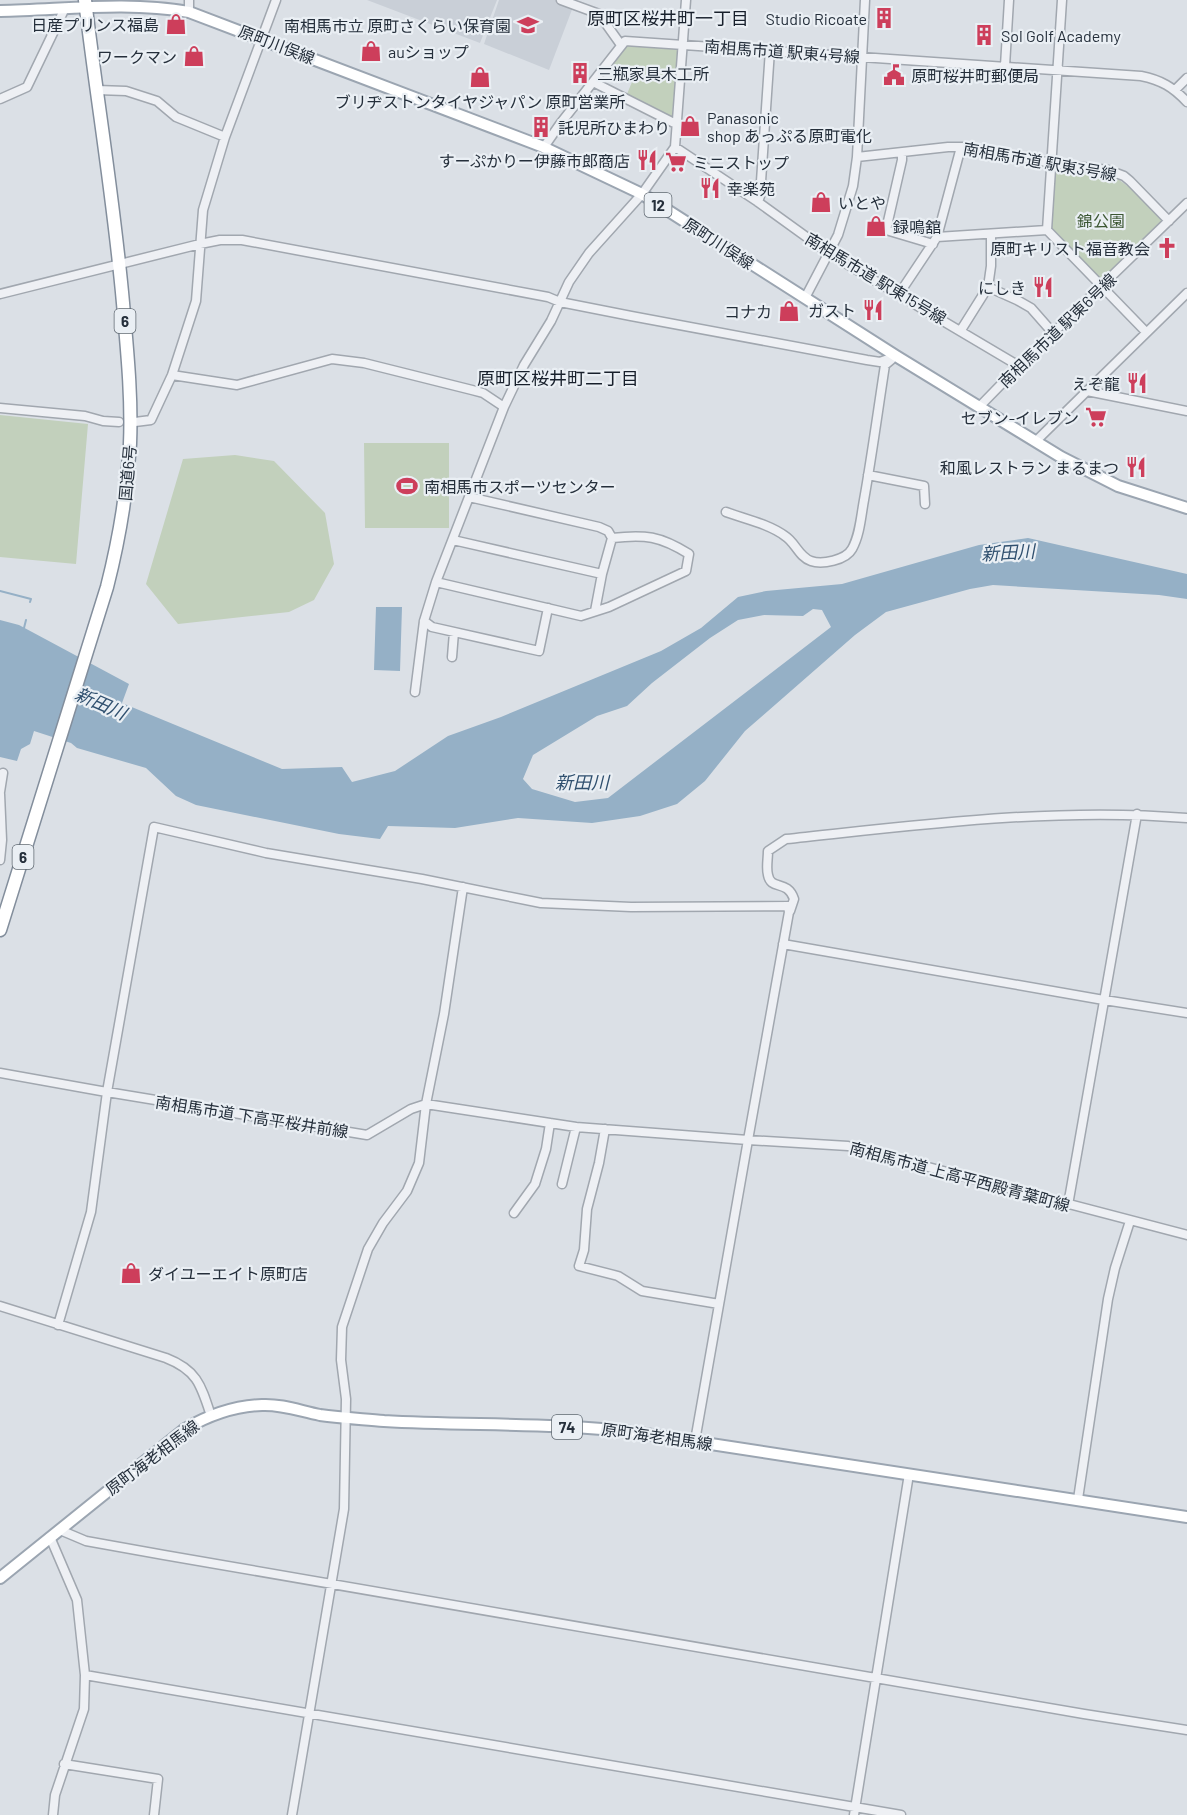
<svg xmlns="http://www.w3.org/2000/svg" width="1187" height="1815" font-family="Barlow,'Noto Sans JP',sans-serif">
	<style>
		.built { fill: #c9cfd7 }
		.green { fill: #c2d0bc }
		.water { fill: #95b0c6; fill-rule: evenodd }
		.lines { fill: none; stroke-linecap: round; stroke-linejoin: round }
		.stream { stroke: #95b0c6; stroke-width: 2 }
		.minor-casing { stroke: #a1a7af; stroke-width: 11 }
		.major-casing { stroke: #9ba5b1; stroke-width: 14 }
		.highway-casing { stroke: #838e9c; stroke-width: 15 }
		.minor { stroke: #eef0f4; stroke-width: 8 }
		.major { stroke: #fff; stroke-width: 10 }
		.highway { stroke: #fff; stroke-width: 12 }
		.labels { text-anchor: middle; dominant-baseline: central; stroke-width: 4.5; stroke-linejoin: round; paint-order: stroke }
		.shield { fill: #eaeff4; stroke: #606972; stroke-width: 1.5 }
		.shield-label { font-size: 15px; font-weight: bold; fill: #252f3b }
		.poi-label { font-size: 16px; fill: #252f3b; stroke: #eaeff4; text-anchor: end }
		.street-label { font-size: 16px; fill: #252f3b; stroke: #eaeff4 }
		.park-label { font-size: 16px; fill: #3c5733; stroke: #eaeff4 }
		.neighbourhood-label { font-size: 18px; fill: #18202c; stroke: #eaeff4 }
		.water-label { font-size: 18px; font-style: italic; fill: #30506f; stroke: #eaeff4 }
	</style>
	<rect width="100%" height="100%" fill="#dbe0e6"/>
	<!-- built -->
	<path class="built" d="M367 0H497L480 43Z
		M499 0H556L573 7 549 70 484 44Z"/>
	<!-- green -->
	<path class="green" d="M627 46 676 48 678 51 672 116 669 117 627 94 632 82 608 68 623 49Z
		M1058 168 1111 174 1133 190 1161 219V223L1101 280 1050 227 1054 169Z
		M0 415 88 424 76 564 0 557Z
		M364 443H449V528H365Z
		M235 455 274 461 325 513 334 564 314 600 289 612 178 624 146 584 183 459Z"/>
	<!-- water -->
	<path class="water" d="M1028 538 1187 574V599L1159 595 993 585 970 589 886 612 855 635 745 731 705 781 677 804 640 816 592 823 518 818 455 828 388 826 380 839 339 834 196 805 176 796 146 768 77 748 71 743 34 731 30 744 21 749 17 761 0 757V620L19 625 129 684 122 703 282 769 342 767 352 782 395 771 448 736 501 717 661 651 701 628 738 597 766 591 842 584 979 545ZM813 609 822 610 831 627 608 798 575 802 532 789 523 779 533 755 597 716 627 706 652 683 710 638 738 620 764 615 803 616Z
		M376 607H402L400 671 374 670Z"/>
	<g class="lines">
		<!-- stream -->
		<path class="stream" d="M0 591 31 599 30 602
			M24 628 26 620"/>
		<defs>
			<path id="minor" d="M561 0 599 14 621 45
				M189 12V0
				M1005 66 1009 0
				M593 82 676 124
				M97 90 126 91 157 101 176 117 225 137
				M1175 90 1187 78
				M0 99 27 87 65 8
				M544 147 560 124 625 41 1141 76C1161 80 1173 87 1187 102
				M675 147 758 202 830 254 1019 366
				M902 153V160L886 230 933 244
				M857 157 948 147H966L1057 164 1108 170 1124 176 1130 181 1169 221
				M758 202 760 196 770 50
				M1047 230 1062 0
				M937 237 1047 230 1146 332
				M988 287 1017 300 1031 308 1053 333
				M0 294 200 244 220 240H242L548 297 560 302 631 316 867 360 880 362 896 356
				M899 294 937 237 961 147
				M805 298 838 235 853 186 857 157 865 0
				M961 330 988 287 991 266V234
				M172 375 237 385 332 359 364 363 472 390 483 393 504 407
				M1087 391 1187 411
				M979 407 1019 366 1187 203
				M0 408 85 416 103 421 119 422
				M135 422 151 420 172 375 196 301 203 210 225 137 276 0
				M1036 441 1187 293
				M868 475 924 486 925 504
				M469 497 599 527 608 531 612 538 602 574 595 611
				M726 512C745 519 769 524 785 536 795 542 799 557 811 561 822 565 846 560 852 549 860 535 861 516 864 500 872 455 878 410 885 365L891 360
				M453 540 602 574
				M436 582 581 616 609 607 686 571 689 554C660 536 645 534 612 538
				M424 621 432 627 539 651 548 608
				M452 657 454 632
				M415 692 424 621 436 582 504 407 524 365 551 321 569 282 589 253 642 194 675 147 686 0
				M0 792 3 773
				M0 794 2 840 0 860
				M790 911 794 899C787 879 771 891 768 875 766 868 768 859 768 851L786 839C919 825 1053 807 1187 818
				M783 944 1098 999 1187 1013
				M0 1073 101 1091 107 1092 367 1135 411 1109 426 1104 576 1127 748 1140 789 912 788 906 631 907 541 903 422 879 266 853 154 827 107 1092 91 1212 58 1325
				M605 1129 599 1163 587 1209 584 1250 579 1266 618 1276 642 1291 719 1304
				M562 1184 576 1127
				M1068 1205 1137 814
				M514 1213 535 1184 546 1149 550 1123
				M0 1306 166 1358C197 1370 201 1385 211 1416
				M695 1441 748 1140 848 1146 1187 1235
				M1078 1499 1108 1299 1115 1268 1130 1221
				M60 1530 86 1541 164 1555 1084 1714 1187 1730
				M50 1537 77 1600 85 1675 84 1709 55 1795 53 1815
				M85 1675 901 1815
				M64 1764 158 1779 154 1815
				M292 1815 344 1509 346 1399 341 1360 342 1327 368 1249 383 1223 407 1191 419 1163 426 1104 444 1014 463 887
				M854 1815 909 1474"/>
			<path id="major" d="M0 11C63 10 126 1 189 12L541 146 642 194 896 356 1061 457 1118 486 1187 508
				M0 1578 185 1429C209 1415 233 1406 262 1405 282 1404 300 1411 320 1415 341 1418 363 1419 384 1421 469 1426 555 1422 639 1433L1187 1517"/>
			<path id="highway" d="M0 930 107 587C119 540 127 493 130 444 132 397 127 349 123 303 114 201 97 101 85 0"/>
		</defs>
		<!-- minor casing -->
		<use href="#minor" class="minor-casing"/>
		<!-- major casing -->
		<use href="#major" class="major-casing"/>
		<!-- highway casing -->
		<use href="#highway" class="highway-casing"/>
		<!-- minor -->
		<use href="#minor" class="minor"/>
		<!-- major -->
		<use href="#major" class="major"/>
		<!-- highway -->
		<use href="#highway" class="highway"/>
	</g>
	<!-- icons -->
	<defs>
		<symbol id="building-bare" viewBox="-9 -9 18 18"><path d="M-4-6H4V6H1V3H-1V6H-4ZM-2.5-4.3h1.7v1.8h-1.7ZM.8-4.3h1.7v1.8H.8ZM-2.5-1h1.7V.8h-1.7ZM.8-1h1.7V.8H.8Z" fill="#cd3e5b" stroke="#eaeff4" stroke-width="2.5" paint-order="stroke"/></symbol>
		<symbol id="shop-bare" viewBox="-9 -9 18 18"><path d="M-5-2.5h2.3a2.7 3.5 0 0 1 5.4 0H5L5.5 6h-11ZM-1.5-2.5h3a1.5 2.3 0 0 0-3 0Z" fill="#cd3e5b" stroke="#eaeff4" stroke-width="2.5" paint-order="stroke"/></symbol>
		<symbol id="school-bare" viewBox="-9 -9 18 18"><path d="M0-5L7-2L0 1L-7-2ZM-4 1L0 2.5L4 1V4Q0 6-4 4Z" fill="#cd3e5b" stroke="#eaeff4" stroke-width="2.5" paint-order="stroke"/></symbol>
		<symbol id="civic-bare" viewBox="-9 -9 18 18"><path d="M-.6-6.5H3V-4.5H.6V-3L4-1V1h2V6H-6V1h2V-1L-.6-3ZM-1.2 2.5V6h2.4V2.5Z" fill="#cd3e5b" stroke="#eaeff4" stroke-width="2.5" paint-order="stroke"/></symbol>
		<symbol id="restaurant-bare" viewBox="-9 -9 18 18"><path d="M-5-6h1v4h1v-4h1v4h1v-4h1v5L-1.5 .5V6h-2V.5L-5-1ZM5-6V6H3V1.5H1.5Q1.5-4 5-6Z" fill="#cd3e5b" stroke="#eaeff4" stroke-width="2.5" paint-order="stroke"/></symbol>
		<symbol id="supermarket-bare" viewBox="-9 -9 18 18"><path d="M-6-5.5h2.5l.6 2H6L4.5 2H-2.5L-4.4-4H-6ZM-1.5 3.2a1.3 1.3 0 1 0 .1 0ZM3 3.2a1.3 1.3 0 1 0 .1 0Z" fill="#cd3e5b" stroke="#eaeff4" stroke-width="2.5" paint-order="stroke"/></symbol>
		<symbol id="church-bare" viewBox="-9 -9 18 18"><path d="M-1.2-6h2.4v3.5h3.3v2.4h-3.3V6h-2.4V-.1h-3.3v-2.4h3.3Z" fill="#cd3e5b" stroke="#eaeff4" stroke-width="2.5" paint-order="stroke"/></symbol>
		<symbol id="stadium-bare" viewBox="-9 -9 18 18"><path d="M0-5a6.5 5 0 1 0 0 10a6.5 5 0 1 0 0-10ZM-3.5-1.8h7v3.6h-7Z" fill="#cd3e5b" stroke="#eaeff4" stroke-width="2.5" paint-order="stroke"/></symbol>
	</defs>
	<g fill-rule="evenodd">
		<use href="#building-bare" x="869" y="3" width="30" height="30"/>
		<use href="#shop-bare" x="161" y="9" width="30" height="30"/>
		<use href="#school-bare" x="513" y="10" width="30" height="30"/>
		<use href="#building-bare" x="969" y="20" width="30" height="30"/>
		<use href="#shop-bare" x="356" y="36" width="30" height="30"/>
		<use href="#shop-bare" x="179" y="41" width="30" height="30"/>
		<use href="#building-bare" x="565" y="58" width="30" height="30"/>
		<use href="#civic-bare" x="879" y="60" width="30" height="30"/>
		<use href="#shop-bare" x="465" y="62" width="30" height="30"/>
		<use href="#shop-bare" x="675" y="111" width="30" height="30"/>
		<use href="#building-bare" x="526" y="112" width="30" height="30"/>
		<use href="#restaurant-bare" x="632" y="145" width="30" height="30"/>
		<use href="#supermarket-bare" x="661" y="147" width="30" height="30"/>
		<use href="#restaurant-bare" x="695" y="173" width="30" height="30"/>
		<use href="#shop-bare" x="806" y="187" width="30" height="30"/>
		<use href="#shop-bare" x="861" y="211" width="30" height="30"/>
		<use href="#church-bare" x="1152" y="233" width="30" height="30"/>
		<use href="#restaurant-bare" x="1028" y="272" width="30" height="30"/>
		<use href="#restaurant-bare" x="858" y="295" width="30" height="30"/>
		<use href="#shop-bare" x="774" y="296" width="30" height="30"/>
		<use href="#restaurant-bare" x="1122" y="368" width="30" height="30"/>
		<use href="#supermarket-bare" x="1081" y="402" width="30" height="30"/>
		<use href="#restaurant-bare" x="1121" y="452" width="30" height="30"/>
		<use href="#stadium-bare" x="392" y="471" width="30" height="30"/>
		<use href="#shop-bare" x="116" y="1258" width="30" height="30"/>
	</g>
	<g class="labels">
		<!-- shield labels -->
		<g class="shield">
			<rect x="644.5" y="193" width="27" height="24" rx="4.5"/>
			<rect x="114.5" y="309" width="21" height="24" rx="4.5"/>
			<rect x="12.5" y="845" width="21" height="24" rx="4.5"/>
			<rect x="552" y="1415" width="30" height="24" rx="4.5"/>
		</g>
		<g class="shield-label">
			<text x="658" y="205">12</text>
			<text x="125" y="321">6</text>
			<text x="23" y="857">6</text>
			<text x="567" y="1427">74</text>
		</g>
		<!-- poi labels -->
		<g class="poi-label">
			<text x="867" y="18">Studio Ricoate</text>
			<text x="159" y="24">日産プリンス福島</text>
			<text x="511" y="25">南相馬市立 原町さくらい保育園</text>
			<text x="1001" y="35" text-anchor="start">Sol Golf Academy</text>
			<text x="388" y="51" text-anchor="start">auショップ</text>
			<text x="177" y="56">ワークマン</text>
			<text x="597" y="73" text-anchor="start">三瓶家具木工所</text>
			<text x="911" y="75" text-anchor="start">原町桜井町郵便局</text>
			<text x="480" y="101" text-anchor="middle">ブリヂストンタイヤジャパン 原町営業所</text>
			<text x="707" y="117" text-anchor="start">Panasonic<tspan x="707" dy="18">shop あっぷる原町電化</tspan></text>
			<text x="558" y="127" text-anchor="start">託児所ひまわり</text>
			<text x="630" y="160">すーぷかりー伊藤市郎商店</text>
			<text x="693" y="162" text-anchor="start">ミニストップ</text>
			<text x="727" y="188" text-anchor="start">幸楽苑</text>
			<text x="838" y="202" text-anchor="start">いとや</text>
			<text x="893" y="226" text-anchor="start">録鳴舘</text>
			<text x="1150" y="248">原町キリスト福音教会</text>
			<text x="1026" y="287">にしき</text>
			<text x="856" y="310">ガスト</text>
			<text x="772" y="311">コナカ</text>
			<text x="1120" y="383">えぞ龍</text>
			<text x="1079" y="417">セブン-イレブン</text>
			<text x="1119" y="467">和風レストラン まるまつ</text>
			<text x="424" y="486" text-anchor="start">南相馬市スポーツセンター</text>
			<text x="148" y="1273" text-anchor="start">ダイユーエイト原町店</text>
		</g>
		<!-- street labels -->
		<g class="street-label">
			<text transform="translate(277 44) rotate(21)">原町川俣線</text>
			<text transform="translate(782 51) rotate(4)">南相馬市道 駅東4号線</text>
			<text transform="translate(1040 161) rotate(10)">南相馬市道 駅東3号線</text>
			<text transform="translate(719 243) rotate(33)">原町川俣線</text>
			<text transform="translate(876 278) rotate(31)">南相馬市道 駅東15号線</text>
			<text transform="translate(1057 330) rotate(-44)">南相馬市道 駅東6号線</text>
			<text transform="translate(127 473) rotate(-85)">国道6号</text>
			<text transform="translate(252 1116) rotate(9)">南相馬市道 下高平桜井前線</text>
			<text transform="translate(960 1176) rotate(15)">南相馬市道 上高平西殿青葉町線</text>
			<text transform="translate(657 1436) rotate(8)">原町海老相馬線</text>
			<text transform="translate(152 1457) rotate(-37)">原町海老相馬線</text>
		</g>
		<!-- park labels -->
		<g class="park-label">
			<text x="1101" y="220">錦公園</text>
		</g>
		<!-- neighbourhood labels -->
		<g class="neighbourhood-label">
			<text x="668" y="18">原町区桜井町一丁目</text>
			<text x="558" y="378">原町区桜井町二丁目</text>
		</g>
		<!-- water labels -->
		<g class="water-label">
			<text transform="translate(1008 552) rotate(-3)">新田川</text>
			<text transform="translate(101 703) rotate(24)">新田川</text>
			<text x="582" y="782">新田川</text>
		</g>
	</g>
</svg>
